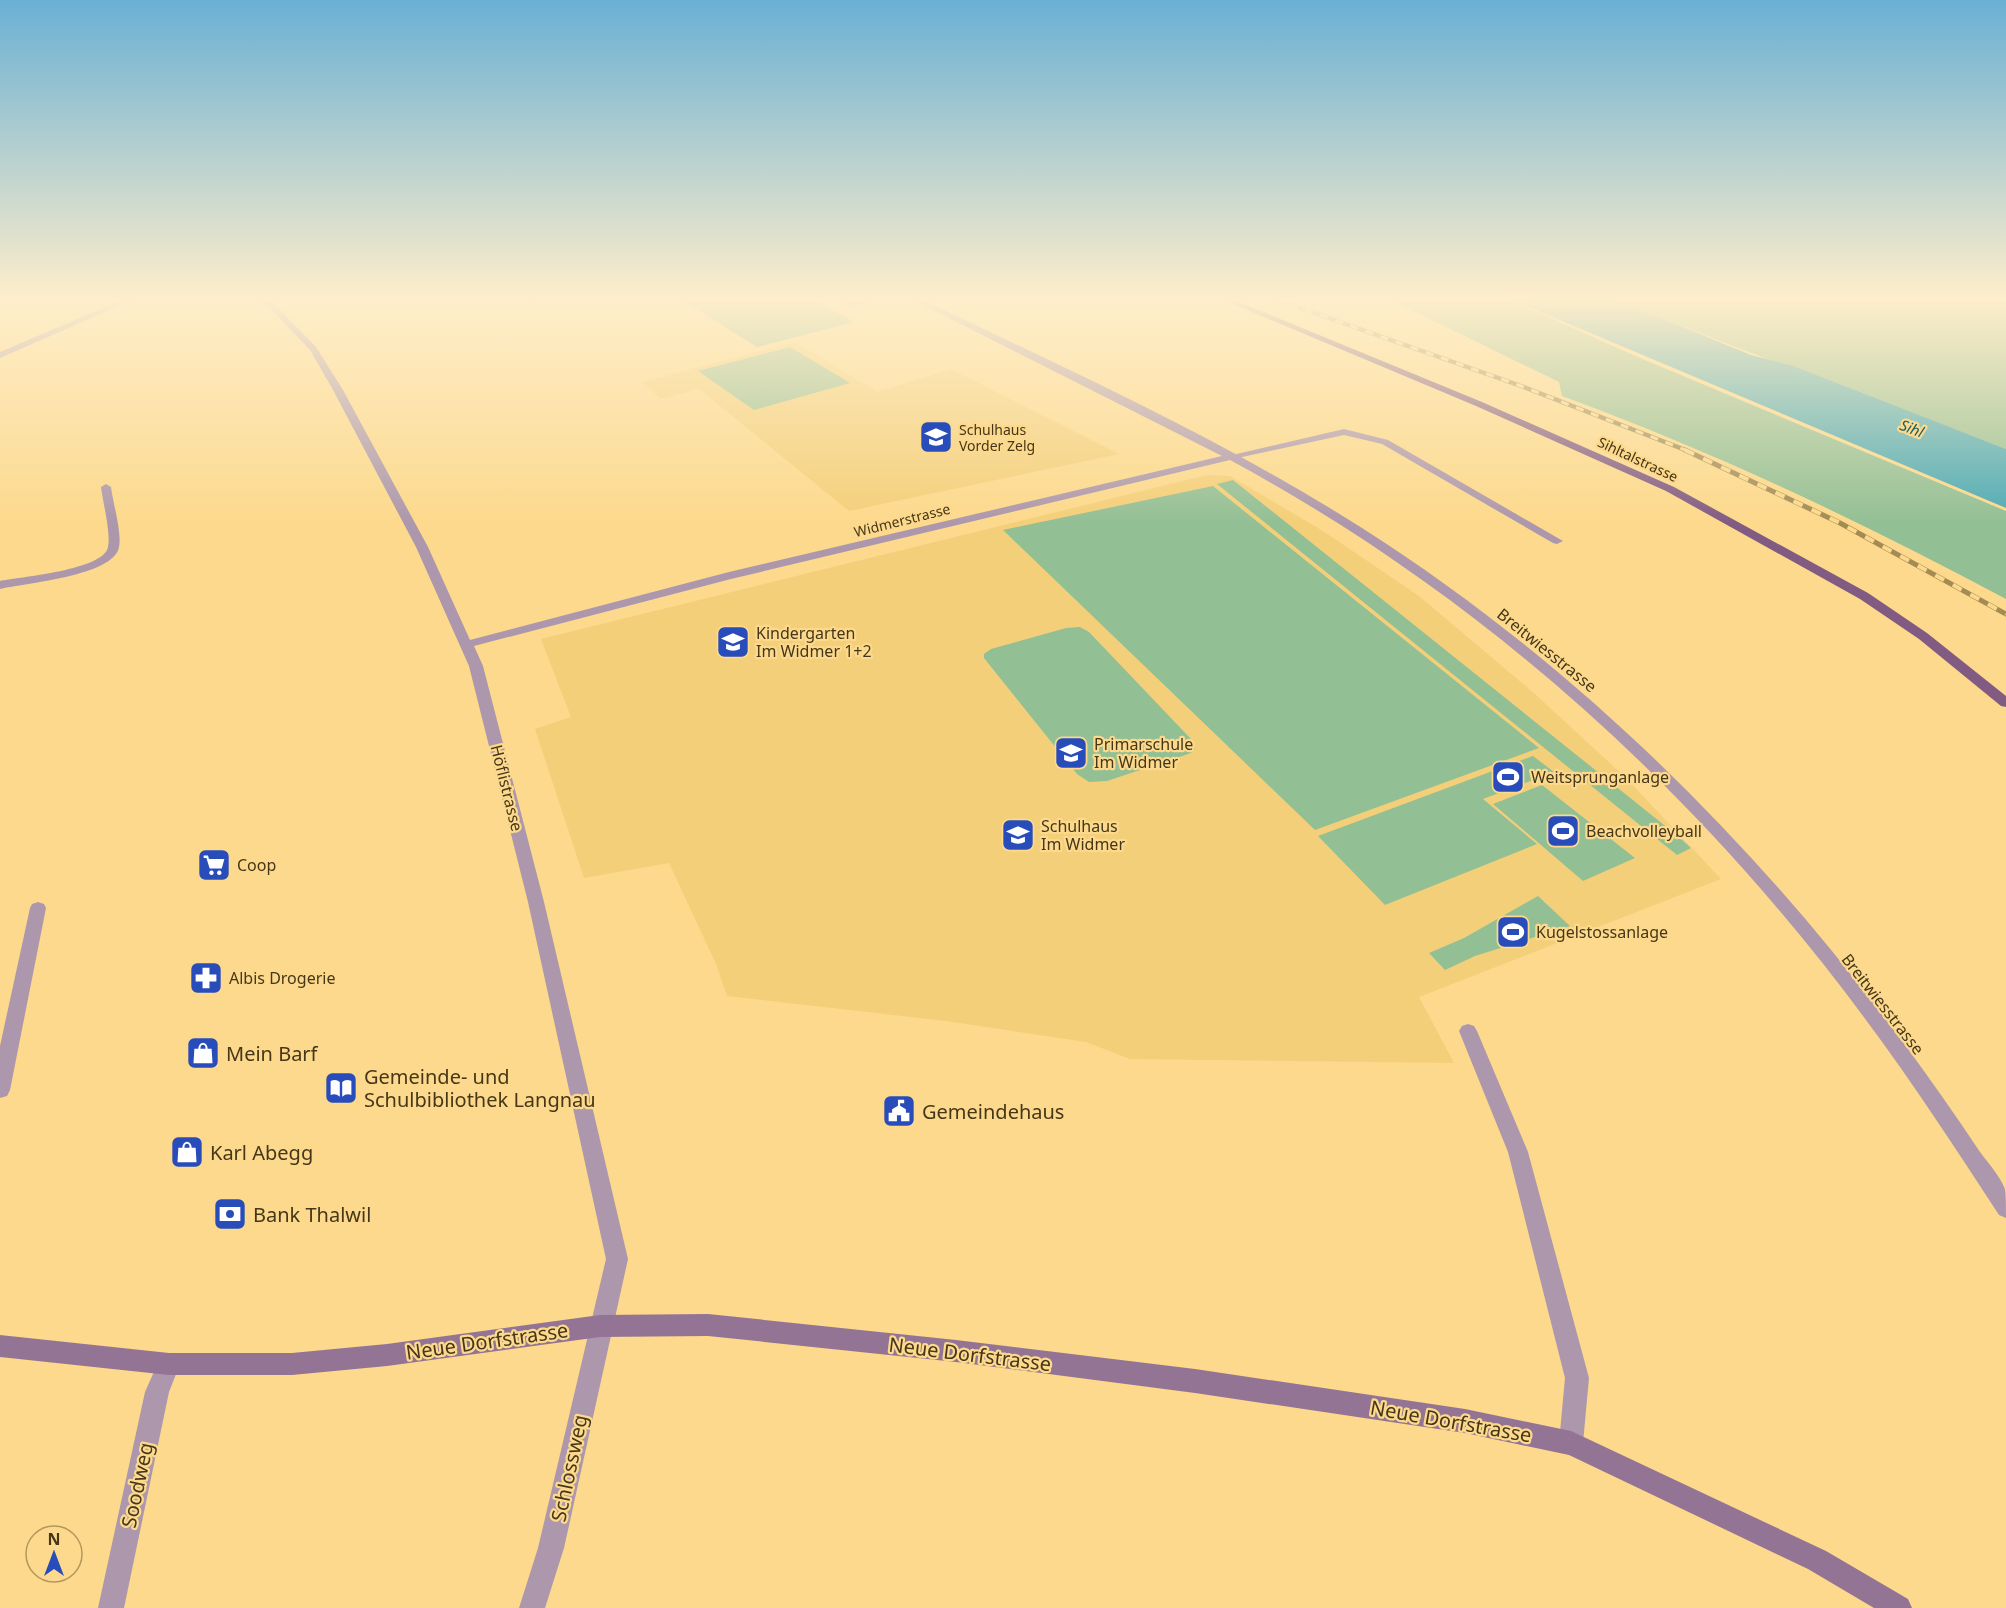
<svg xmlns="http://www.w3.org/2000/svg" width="2006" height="1608" font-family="'Noto Sans',sans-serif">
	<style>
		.built { fill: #f4cf79 }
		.green { fill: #93bf95 }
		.water { fill: #4daab5 }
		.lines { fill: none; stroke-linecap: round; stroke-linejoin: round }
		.lane { fill: #ac97ac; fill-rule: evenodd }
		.street { fill: #ac97ac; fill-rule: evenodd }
		.secondary { fill: #947494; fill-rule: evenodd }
		.primary { fill: #815b82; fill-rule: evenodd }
		.rail-far1-casing { stroke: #a48b54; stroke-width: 4.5 }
		.rail-casing { stroke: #a48b54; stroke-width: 5 }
		.rail-far1 { stroke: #fcd98c; stroke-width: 3; stroke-dasharray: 8; stroke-linecap: butt }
		.rail { stroke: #fcd98c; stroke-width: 4; stroke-dasharray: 10; stroke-linecap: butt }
		.labels { text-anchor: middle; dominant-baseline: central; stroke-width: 4.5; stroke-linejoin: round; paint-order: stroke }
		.far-poi-label { font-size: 14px; fill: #453717; stroke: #fcd98c; text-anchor: start }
		.far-street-label { font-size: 14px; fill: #453717; stroke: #fcd98c }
		.far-water-label { font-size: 15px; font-style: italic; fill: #14616a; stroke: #fcd98c }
		.poi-label { font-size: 16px; fill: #453717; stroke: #fcd98c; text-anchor: start }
		.street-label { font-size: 16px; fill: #453717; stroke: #fcd98c }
		.near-poi-label { font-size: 20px; fill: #453717; stroke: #fcd98c; text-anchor: start }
		.near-street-label { font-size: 20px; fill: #453717; stroke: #fcd98c }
	</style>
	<rect width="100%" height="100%" fill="#fcd98c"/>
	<!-- built -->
	<path class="built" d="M795 342 877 392 951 369 1119 454 849 511 699 389 661 399 642 382Z
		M1207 475 1230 476 1323 531 1419 596 1535 694 1625 777 1721 879 1419 997 1454 1063 1130 1059 1086 1042 946 1021 727 996 716 964 669 863 584 878 535 729 571 717 541 639Z"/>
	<!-- green -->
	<path class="green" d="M680 299H812L854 322 757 347Z
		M1389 299H1508L1633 355 2006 511V599C1862 522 1715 452 1562 396L1559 382Z
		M1615 299H2006V449C1876 399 1744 352 1615 299Z
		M790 347 850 383 754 410 698 371Z
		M1233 480 1679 837 1691 848 1677 855 1217 484Z
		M1213 486 1539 748 1315 830 1003 530Z
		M1080 627 1089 632 1191 739 1195 749 1191 753 1107 781 1089 782 1077 774 984 658V654L991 649 1066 628Z
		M1533 756 1554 772 1483 799 1537 844 1385 905 1318 836Z
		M1542 785 1635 858 1583 881 1493 804Z
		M1538 896 1570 926 1475 956 1445 970 1429 953 1464 938Z"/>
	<!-- water -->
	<path class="water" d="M1510 299H1615L1751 355 1793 366 2006 449V508Z"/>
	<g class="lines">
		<!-- lane -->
		<path class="lane" d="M837 299H847L853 302 876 299 852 307Z
			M1344 429 1388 440 1563 541 1557 544 1553 543 1382 444 1344 435 1233 459 1228 456Z
			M38 902 44 904 46 908 10 1090 7 1096 0 1098V1046L30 908 32 904Z
			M1468 1024 1474 1026 1477 1031 1528 1152 1589 1378 1583 1443 1580 1452 1571 1455 1562 1452 1559 1443 1565 1378 1508 1152 1459 1031 1462 1026Z
			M169 1353 177 1356 180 1364 169 1392 124 1608H98L145 1392 161 1356Z"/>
		<!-- street -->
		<path class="street" d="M124 299H135L0 358V352Z
			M261 299H269L316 347 343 390 428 547 470 640 729 572 1222 456 911 299H921C1071 371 1222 439 1362 528 1574 663 1756 843 1905 1045 1931 1080 1956 1116 1980 1152 1988 1163 2000 1176 2005 1189 2006 1197 2006 1209 2006 1218L1999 1215C1956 1149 1913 1083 1866 1020 1696 790 1482 596 1230 460L731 579 474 646 483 666 544 902 628 1259 564 1548 545 1608H519L538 1548 606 1259 528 902 469 666 416 547 333 390 310 350Z
			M542 299 532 302 528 300 529 299Z
			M106 484 111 487C113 503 122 533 119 547 114 576 25 583 0 589V581C20 577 104 570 108 547 111 533 103 503 101 487Z"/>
		<!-- secondary -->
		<path class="secondary" d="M708 1314 956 1340 1195 1369 1465 1409 1571 1431 1826 1551 1908 1599 1912 1608H1874L1808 1569 1569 1455 1465 1433 1195 1393 956 1362 708 1336 600 1337 387 1366 292 1375H169L0 1357V1335L169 1353H292L387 1344 600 1315Z"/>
		<!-- primary -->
		<path class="primary" d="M1221 299H1232L1482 402 1674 487 1868 593 1927 633 2006 696V707L2001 706 1919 639 1860 599 1666 491 1476 406Z"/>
		<defs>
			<path id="rail-far1" d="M1275 299 1521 386 1688 451"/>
			<path id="rail" d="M1685 450 1840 523 2006 614"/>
		</defs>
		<!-- rail-far1 casing -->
		<use href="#rail-far1" class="rail-far1-casing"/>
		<!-- rail casing -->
		<use href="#rail" class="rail-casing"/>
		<!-- rail-far1 -->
		<use href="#rail-far1" class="rail-far1"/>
		<!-- rail -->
		<use href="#rail" class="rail"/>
	</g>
	<!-- sky -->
	<linearGradient id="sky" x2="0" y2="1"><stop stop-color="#6ab0d4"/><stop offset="0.57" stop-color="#feeecb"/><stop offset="1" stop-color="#feeecb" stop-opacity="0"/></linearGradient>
	<rect width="2006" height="524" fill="url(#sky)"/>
	<!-- icons -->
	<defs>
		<symbol id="school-square" viewBox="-11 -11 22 22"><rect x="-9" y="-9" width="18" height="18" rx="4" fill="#294cbb" stroke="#fcd98c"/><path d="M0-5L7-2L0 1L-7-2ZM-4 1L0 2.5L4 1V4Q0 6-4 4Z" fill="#fff"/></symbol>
		<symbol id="stadium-square" viewBox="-11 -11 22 22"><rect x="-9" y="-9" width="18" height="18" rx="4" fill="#294cbb" stroke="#fcd98c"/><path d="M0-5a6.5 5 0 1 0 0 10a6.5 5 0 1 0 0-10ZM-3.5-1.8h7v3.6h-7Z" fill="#fff"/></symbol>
		<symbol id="supermarket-square" viewBox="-11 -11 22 22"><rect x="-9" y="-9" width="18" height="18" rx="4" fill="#294cbb" stroke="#fcd98c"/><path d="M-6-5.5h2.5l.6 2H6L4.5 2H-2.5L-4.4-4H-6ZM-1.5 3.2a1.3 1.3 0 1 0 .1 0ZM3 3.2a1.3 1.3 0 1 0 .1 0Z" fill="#fff"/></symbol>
		<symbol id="pharmacy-square" viewBox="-11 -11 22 22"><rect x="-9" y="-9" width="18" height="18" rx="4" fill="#294cbb" stroke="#fcd98c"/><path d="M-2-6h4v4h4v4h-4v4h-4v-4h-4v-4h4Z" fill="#fff"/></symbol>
		<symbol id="shop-square" viewBox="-11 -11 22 22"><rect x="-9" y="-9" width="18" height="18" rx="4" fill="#294cbb" stroke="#fcd98c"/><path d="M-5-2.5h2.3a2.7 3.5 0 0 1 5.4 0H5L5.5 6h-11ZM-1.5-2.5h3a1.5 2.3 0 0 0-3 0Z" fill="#fff"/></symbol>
		<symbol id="library-square" viewBox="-11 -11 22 22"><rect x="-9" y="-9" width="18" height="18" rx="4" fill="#294cbb" stroke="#fcd98c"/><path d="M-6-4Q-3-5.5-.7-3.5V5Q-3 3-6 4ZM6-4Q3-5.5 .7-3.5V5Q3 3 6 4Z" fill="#fff"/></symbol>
		<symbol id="civic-square" viewBox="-11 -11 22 22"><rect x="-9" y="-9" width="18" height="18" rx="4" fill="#294cbb" stroke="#fcd98c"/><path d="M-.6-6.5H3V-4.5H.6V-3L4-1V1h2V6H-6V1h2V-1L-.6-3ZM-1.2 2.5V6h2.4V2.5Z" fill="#fff"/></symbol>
		<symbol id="bank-square" viewBox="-11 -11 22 22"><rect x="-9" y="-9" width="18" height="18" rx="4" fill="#294cbb" stroke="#fcd98c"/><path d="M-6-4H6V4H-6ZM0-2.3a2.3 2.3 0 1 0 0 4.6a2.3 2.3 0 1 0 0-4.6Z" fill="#fff"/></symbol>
	</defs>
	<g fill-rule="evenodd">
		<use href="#school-square" x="917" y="418" width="38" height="38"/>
		<use href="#school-square" x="714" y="623" width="38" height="38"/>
		<use href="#school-square" x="1052" y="734" width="38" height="38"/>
		<use href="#stadium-square" x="1489" y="758" width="38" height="38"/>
		<use href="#stadium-square" x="1544" y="812" width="38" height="38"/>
		<use href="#school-square" x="999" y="816" width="38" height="38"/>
		<use href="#supermarket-square" x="195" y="846" width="38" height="38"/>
		<use href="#stadium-square" x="1494" y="913" width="38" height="38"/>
		<use href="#pharmacy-square" x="187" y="959" width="38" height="38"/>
		<use href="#shop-square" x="184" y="1034" width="38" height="38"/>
		<use href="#library-square" x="322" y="1069" width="38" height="38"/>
		<use href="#civic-square" x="880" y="1092" width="38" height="38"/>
		<use href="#shop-square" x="168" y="1133" width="38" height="38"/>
		<use href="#bank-square" x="211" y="1195" width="38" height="38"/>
	</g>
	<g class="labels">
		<!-- far-poi labels -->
		<g class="far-poi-label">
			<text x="959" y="429">Schulhaus<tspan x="959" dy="16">Vorder Zelg</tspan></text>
		</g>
		<!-- far-street labels -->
		<g class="far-street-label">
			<text transform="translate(1638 459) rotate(25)">Sihltalstrasse</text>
			<text transform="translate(902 520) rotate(-14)">Widmerstrasse</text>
		</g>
		<!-- far-water labels -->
		<g class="far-water-label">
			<text transform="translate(1912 428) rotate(21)">Sihl</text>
		</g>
		<!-- poi labels -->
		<g class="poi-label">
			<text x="756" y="633">Kindergarten<tspan x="756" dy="18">Im Widmer 1+2</tspan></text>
			<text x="1094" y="744">Primarschule<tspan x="1094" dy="18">Im Widmer</tspan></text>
			<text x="1531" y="777">Weitsprunganlage</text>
			<text x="1041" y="826">Schulhaus<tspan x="1041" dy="18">Im Widmer</tspan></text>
			<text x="1586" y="831">Beachvolleyball</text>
			<text x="237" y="865">Coop</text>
			<text x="1536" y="932">Kugelstossanlage</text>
			<text x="229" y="978">Albis Drogerie</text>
		</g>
		<!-- street labels -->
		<g class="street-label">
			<text transform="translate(1547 650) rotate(39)">Breitwiesstrasse</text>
			<text transform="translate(507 788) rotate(76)">Höflistrasse</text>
			<text transform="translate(1883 1004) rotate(52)">Breitwiesstrasse</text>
		</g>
		<!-- near-poi labels -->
		<g class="near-poi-label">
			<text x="226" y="1053">Mein Barf</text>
			<text x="364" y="1076">Gemeinde- und<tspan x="364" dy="23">Schulbibliothek Langnau</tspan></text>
			<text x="922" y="1111">Gemeindehaus</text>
			<text x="210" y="1152">Karl Abegg</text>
			<text x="253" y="1214">Bank Thalwil</text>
		</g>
		<!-- near-street labels -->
		<g class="near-street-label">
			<text transform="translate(487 1341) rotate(-8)">Neue Dorfstrasse</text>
			<text transform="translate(970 1354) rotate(7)">Neue Dorfstrasse</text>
			<text transform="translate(1451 1421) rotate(10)">Neue Dorfstrasse</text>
			<text transform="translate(569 1468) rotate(-78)">Schlossweg</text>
			<text transform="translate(137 1485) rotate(-78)">Soodweg</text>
		</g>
	</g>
	<!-- north arrow -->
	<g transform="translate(54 1554)"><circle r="28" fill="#fcd98c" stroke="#b3985d" stroke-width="1.5"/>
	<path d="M0-4.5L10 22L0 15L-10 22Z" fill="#294cbb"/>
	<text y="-9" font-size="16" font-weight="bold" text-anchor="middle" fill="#453717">N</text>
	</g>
</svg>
